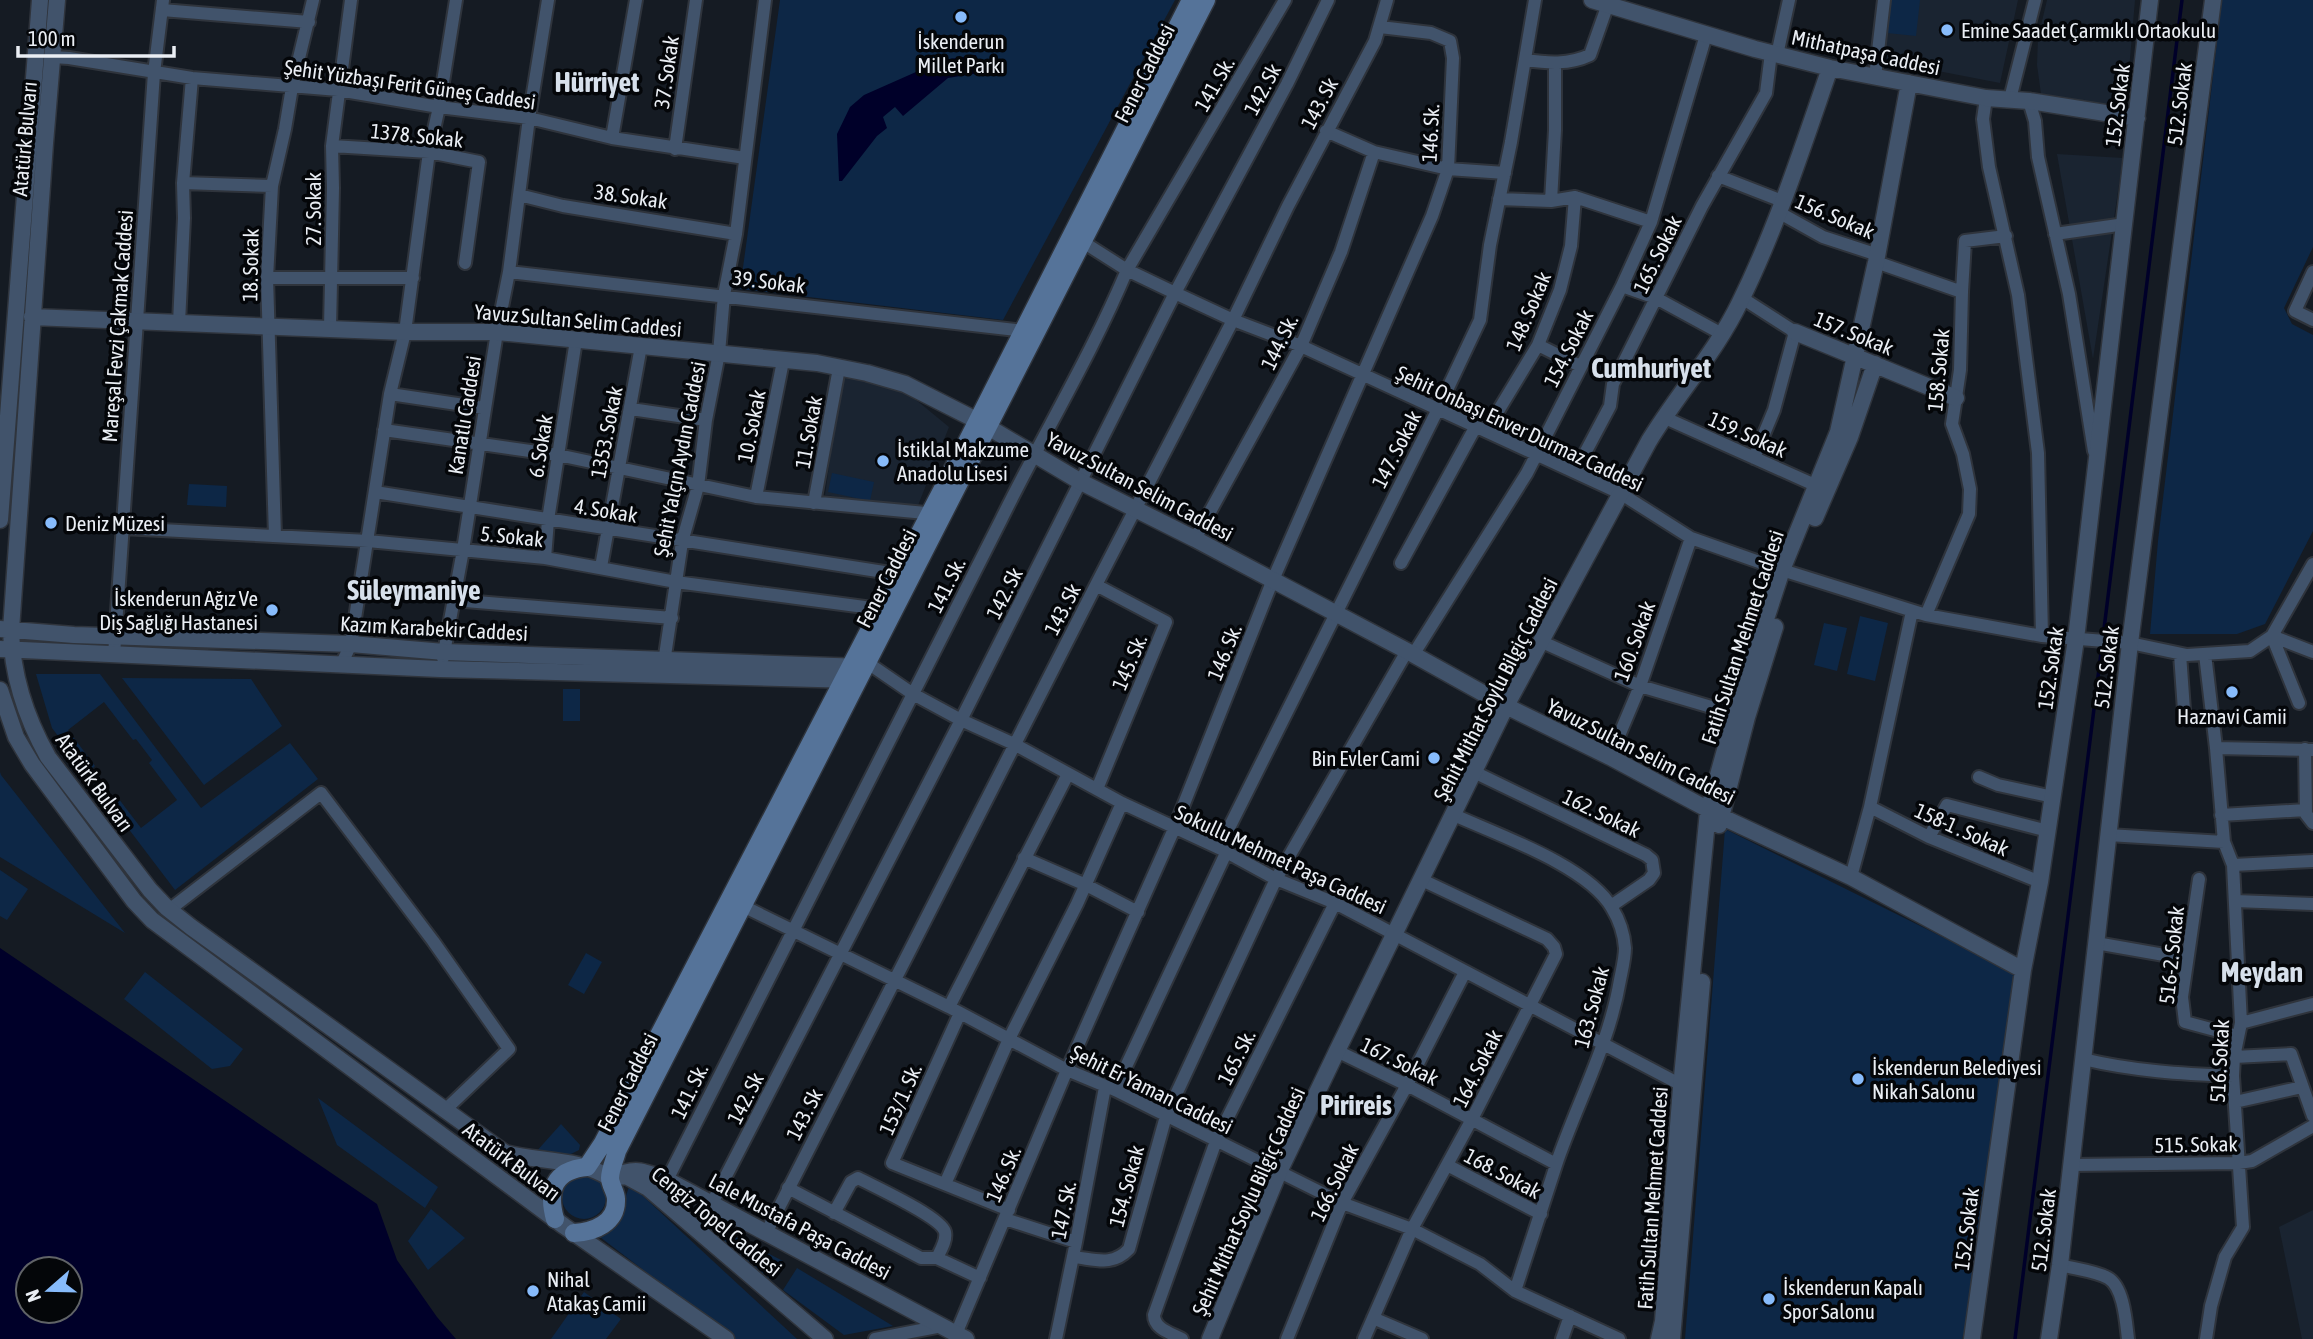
<svg xmlns="http://www.w3.org/2000/svg" width="2313" height="1339" font-family="'Asap Condensed',sans-serif">
	<style>
		.built { fill: #1a2431 }
		.green { fill: #0d2746; fill-rule: evenodd }
		.water { fill: #000029; fill-rule: evenodd }
		.lines { fill: none; stroke-linecap: round; stroke-linejoin: round }
		.stream { stroke: #000029; stroke-width: 3.5 }
		.minor-casing { stroke: #2f343c; stroke-width: 16 }
		.tertiary-casing { stroke: #2f343c; stroke-width: 19 }
		.secondary-casing { stroke: #2f343c; stroke-width: 21 }
		.minor { stroke: #41536b; stroke-width: 12 }
		.tertiary { stroke: #41536b; stroke-width: 16 }
		.secondary { stroke: #557399; stroke-width: 18 }
		.poi-dot { fill: #87bbfb; stroke: #040609; stroke-width: 2.5 }
		.labels { text-anchor: middle; dominant-baseline: central; stroke-width: 7; stroke-linejoin: round; paint-order: stroke }
		.poi-label { font-size: 21px; fill: #eaeef4; stroke: #040609; text-anchor: start }
		.street-label { font-size: 21px; fill: #eaeef4; stroke: #040609 }
		.district-label { font-size: 28px; font-weight: bold; fill: #d7e0eb; stroke: #040609 }
	</style>
	<rect width="100%" height="100%" fill="#151b23"/>
	<!-- built -->
	<path class="built" d="M1886 0H2018L2000 83 1881 60Z
		M2047 0H2135L2126 105 2082 102 2041 94 2037 65 2038 38Z
		M2057 154 2123 158 2093 359Z
		M842 372 904 390 949 427 917 508 825 495Z
		M2313 1210V1339H2302L2279 1227Z"/>
	<!-- green -->
	<path class="green" d="M780 0H1175L1003 320 740 289Z
		M1891 0H1920L1916 36 1887 33Z
		M2222 0H2313V247L2284 308 2292 324 2313 335V531L2265 624 2237 634H2150L2158 541Z
		M832 473 874 482 870 501 828 492Z
		M189 484 227 486 226 507 187 505Z
		M1860 616 1888 623 1875 681 1847 674Z
		M1824 623 1847 628 1837 671 1814 665Z
		M36 674H100L201 808 290 743 318 779 175 890 52 728ZM104 702 133 740 136 739 152 760 149 763 177 800 141 828 115 794 112 796 92 769 95 766 68 730Z
		M122 678 251 679 282 726 204 785Z
		M563 689H580V721H563Z
		M0 772 1 775 125 933 0 857Z
		M1725 829 2019 975 1967 1323 1962 1339H1685Z
		M0 870 28 889 7 920 0 916Z
		M586 953 602 962 584 994 568 985Z
		M145 972 243 1049 230 1066 212 1069 124 999Z
		M318 1098 438 1187 425 1208 337 1145Z
		M561 1124 580 1145 579 1150 567 1156 535 1153Z
		M562 1197a22 22 0 1 1 44 0a22 22 0 1 1-44 0Z
		M630 1184 797 1339H734L596 1234 618 1219Z
		M431 1209 465 1238 428 1270 408 1241Z
		M701 1222H706L783 1261 769 1278Z
		M797 1268 893 1326 844 1335 783 1290Z
		M584 1292 621 1319 606 1339H551Z"/>
	<!-- water -->
	<path class="water" d="M976 55 979 73 948 78 903 116 895 107 883 117 887 128 877 136 842 181H839L837 134 850 107 864 95 943 60Z
		M0 948 377 1204 397 1260 437 1317 456 1339H0ZM70 1269V1311H28V1269Z"/>
	<g class="lines">
		<!-- stream -->
		<path class="stream" d="M2103 637 2182 0
			M2015 1339 2102 645"/>
		<defs>
			<path id="minor" d="M162 10 309 22
				M1777 55 1789 0
				M52 57 69 58 192 78 338 90 439 107 529 118 612 138 745 158
				M1525 60C1547 63 1569 65 1590 55L1608 4
				M1875 77 1884 0
				M1986 98 1983 119 1989 167 2018 295 2038 453 2042 636
				M2010 99 2035 0
				M2029 101 2035 121 2038 157 2069 294 2094 451
				M1326 131 1374 152 1448 169 1505 173
				M612 138 636 0
				M332 146 429 152 479 162 465 263
				M675 149 696 0
				M1718 176 1782 201
				M183 183 272 186
				M519 195 563 206 736 234
				M1499 199 1551 201 1575 197 1651 222
				M1551 201 1555 130V63
				M1778 212 1823 237 1878 255
				M2055 234 2125 224
				M1083 242 1127 270 1175 293 1233 320 1301 346 1620 493 1691 538 1782 570 1926 615 2042 636 2130 643 2187 655 2250 651 2272 636 2313 564
				M1876 262 1962 292 1960 370 1952 424 1963 454 1970 489 1969 514 1926 615
				M509 272 1024 331
				M2313 272 2295 311 2313 320
				M267 278H413
				M1622 286 1656 298 1722 334
				M1962 292 1965 241 2006 236
				M1742 298 1795 332 1774 410 1754 458
				M179 323 184 218 183 183 192 78
				M330 328 333 188 332 146 351 0
				M1538 345 1580 366
				M390 394 484 408
				M631 409 706 420
				M1663 417 1817 486
				M384 430 558 455 756 497 936 514
				M1486 431 1538 345 1560 290 1571 246 1575 197
				M1575 472 1610 406 1613 384 1702 206 1766 93 1771 53
				M375 492 903 575
				M756 497 783 361
				M814 503 839 368
				M123 528 368 541 545 558 676 582 887 610
				M275 536 267 278 272 186 285 129 292 87 313 0
				M1195 539 1301 346 1341 252 1374 152
				M545 558 548 520 576 340
				M1401 563 1476 426
				M601 567 641 346
				M1096 585 1166 622 1097 789
				M453 600 672 618
				M2272 636 2299 703
				M2272 636 2313 652
				M1540 641 1640 686 1735 714
				M2180 654 2184 710
				M2205 654 2216 748 2224 842 2233 865 2241 1023 2234 1057 2233 1076 2243 1227 2225 1257 2211 1306 2206 1339
				M114 655 154 73 163 0
				M1413 655 1527 473 1622 286 1651 222 1706 35
				M443 658 463 550 497 332 509 272 529 118 548 0
				M862 659 913 694 961 720 1014 744 1122 803 1219 848 1276 879 1335 903 1689 1089
				M342 663 351 644 390 394 405 332 429 152 439 107 456 0
				M663 669 682 542 698 486 706 420 719 353 724 295 736 234 765 0
				M2216 748 2313 750
				M2305 749 2306 814 2313 823
				M1610 757 1640 686 1691 538
				M1474 772 1646 855 1652 860 1654 873 1649 880 1611 906
				M1979 777 1998 785 2053 797
				M1870 807 1929 837 2040 882
				M1454 815C1498 835 1588 866 1612 908 1620 921 1624 934 1625 948 1625 958 1622 970 1620 980 1609 1045 1577 1103 1556 1165 1542 1207 1529 1249 1515 1291
				M2221 815 2306 810
				M2108 835 2224 842
				M1929 837 1947 805 2048 831
				M1219 848 1438 409 1480 320 1490 245 1511 142 1535 0
				M1024 858 1086 885 1138 912
				M2233 865 2313 861
				M1851 877 1870 807 1912 611
				M2199 879 2182 997 2185 1022 2237 1036
				M2235 901 2313 904
				M743 906 949 1007 1067 1070 1115 1090 1342 1203 1412 1229 1480 1264 1515 1291 1619 1339
				M169 910 321 793 433 941 509 1049 444 1111
				M2096 943 2187 959
				M949 1007 1068 774
				M960 1013 892 1163 1009 1210
				M2241 1023 2313 1004
				M1337 1051 1407 1085 1556 1164
				M2234 1057 2291 1054 2313 1116
				M2083 1059C2133 1071 2182 1074 2233 1076
				M1115 1090 1226 853
				M2235 1102 2302 1087
				M1447 1165 1541 1214
				M2071 1165 2239 1163 2252 1161 2313 1126
				M945 1184 1009 1039 1077 904 1122 803
				M788 1188 921 1258H937L980 1278
				M653 1194 667 1180C777 959 890 740 1001 520 1042 436 1091 356 1127 270L1285 0
				M712 1203 961 720 1175 293 1287 84 1328 0
				M834 1213 851 1182 858 1178C875 1187 941 1217 945 1232 947 1241 940 1251 937 1258
				M1005 1219 1076 1242
				M766 1233 1096 585 1233 320 1288 206 1375 41 1387 0
				M1073 1257C1095 1259 1112 1267 1129 1249L1166 1116 1276 879 1407 651
				M2060 1265C2075 1269 2095 1271 2108 1278 2124 1287 2126 1323 2128 1339
				M1373 1318 1422 1339
				M956 1334 1067 1070 1174 829 1272 582 1432 216 1448 169 1453 58 1450 41 1431 33 1380 27
				M875 1339 942 1326
				M1056 1339 1076 1242 1105 1087
				M1182 1339C1171 1333 1154 1329 1154 1315L1216 1141 1335 903
				M1287 1339 1342 1203 1407 1085 1465 972
				M1364 1339 1412 1229 1472 1119 1556 954 1554 947 1547 939 1422 880
				M1562 1339 1570 1316"/>
			<path id="tertiary" d="M57 0 45 143 11 630C12 675 26 718 48 757L150 890 167 908 191 927 505 1153C538 1162 580 1158 610 1178
				M1592 0 1755 49 1830 68 1986 98 2029 101 2137 118
				M32 317 405 332H497L817 363 867 373 905 384 978 421 1081 482 1195 539 1407 651 1506 706 1610 757 1722 817 1851 877 2023 970
				M1795 332 1956 398
				M1815 518 1850 437 1875 364
				M0 520 40 0
				M0 629 74 635 351 644 444 652 863 667
				M0 649 440 669 854 680
				M0 690 16 737 32 764 134 901 152 920 564 1226 726 1339
				M1719 825 1747 717 1775 627
				M617 1177 626 1176 648 1188 825 1339
				M610 1178C634 1167 642 1170 667 1180L966 1339
				M1210 1339 1279 1172 1337 1051 1506 706 1649 441C1678 393 1716 352 1740 302 1777 227 1803 146 1830 68
				M1659 1339 1663 1321 1681 1087 1708 811 1735 714 1782 570 1838 432 1876 262 1909 83
				M1672 1339 1702 982
				M1972 1339 2023 970 2040 882 2076 639 2150 0
				M2049 1339 2060 1265 2130 643 2213 0"/>
			<path id="secondary" d="M555 1219C547 1190 554 1170 587 1167L603 1143 963 450 1191 0
				M574 1233C594 1232 617 1223 616 1199 616 1192 610 1185 610 1178 610 1170 615 1159 617 1151L1206 0"/>
		</defs>
		<!-- minor casing -->
		<use href="#minor" class="minor-casing"/>
		<!-- tertiary casing -->
		<use href="#tertiary" class="tertiary-casing"/>
		<!-- secondary casing -->
		<use href="#secondary" class="secondary-casing"/>
		<!-- minor -->
		<use href="#minor" class="minor"/>
		<!-- tertiary -->
		<use href="#tertiary" class="tertiary"/>
		<!-- secondary -->
		<use href="#secondary" class="secondary"/>
	</g>
	<!-- markers -->
	<g class="poi-dot">
		<circle cx="961" cy="17" r="7"/>
		<circle cx="1947" cy="30" r="7"/>
		<circle cx="883" cy="461" r="7"/>
		<circle cx="51" cy="523" r="7"/>
		<circle cx="272" cy="610" r="7"/>
		<circle cx="2232" cy="692" r="7"/>
		<circle cx="1434" cy="758" r="7"/>
		<circle cx="1858" cy="1079" r="7"/>
		<circle cx="533" cy="1291" r="7"/>
		<circle cx="1769" cy="1299" r="7"/>
	</g>
	<g class="labels">
		<!-- poi labels -->
		<g class="poi-label">
			<text x="1961" y="30">Emine Saadet Çarmıklı Ortaokulu</text>
			<text x="961" y="41" text-anchor="middle">İskenderun<tspan x="961" dy="24">Millet Parkı</tspan></text>
			<text x="897" y="449">İstiklal Makzume<tspan x="897" dy="24">Anadolu Lisesi</tspan></text>
			<text x="65" y="523">Deniz Müzesi</text>
			<text x="258" y="598" text-anchor="end">İskenderun Ağız Ve<tspan x="258" dy="24">Diş Sağlığı Hastanesi</tspan></text>
			<text x="2232" y="716" text-anchor="middle">Haznavi Camii</text>
			<text x="1420" y="758" text-anchor="end">Bin Evler Cami</text>
			<text x="1872" y="1067">İskenderun Belediyesi<tspan x="1872" dy="24">Nikah Salonu</tspan></text>
			<text x="547" y="1279">Nihal<tspan x="547" dy="24">Atakaş Camii</tspan></text>
			<text x="1783" y="1287">İskenderun Kapalı<tspan x="1783" dy="24">Spor Salonu</tspan></text>
		</g>
		<!-- street labels -->
		<g class="street-label">
			<text transform="translate(1866 52) rotate(12)">Mithatpaşa Caddesi</text>
			<text transform="translate(666 72) rotate(-82)">37. Sokak</text>
			<text transform="translate(1144 73) rotate(-63)">Fener Caddesi</text>
			<text transform="translate(410 84) rotate(8)">Şehit Yüzbaşı Ferit Güneş Caddesi</text>
			<text transform="translate(1214 84) rotate(-60)">141. Sk.</text>
			<text transform="translate(1262 89) rotate(-62)">142. Sk</text>
			<text transform="translate(1319 103) rotate(-62)">143. Sk</text>
			<text transform="translate(2179 104) rotate(-83)">512. Sokak</text>
			<text transform="translate(2117 105) rotate(-83)">152. Sokak</text>
			<text transform="translate(1430 133) rotate(-87)">146. Sk.</text>
			<text transform="translate(417 135) rotate(6)">1378. Sokak</text>
			<text transform="translate(24 139) rotate(-85)">Atatürk Bulvarı</text>
			<text transform="translate(631 196) rotate(8)">38. Sokak</text>
			<text transform="translate(313 209) rotate(-90)">27. Sokak</text>
			<text transform="translate(1835 216) rotate(23)">156. Sokak</text>
			<text transform="translate(1657 254) rotate(-64)">165. Sokak</text>
			<text transform="translate(250 265) rotate(-89)">18. Sokak</text>
			<text transform="translate(769 281) rotate(7)">39. Sokak</text>
			<text transform="translate(1528 311) rotate(-67)">148. Sokak</text>
			<text transform="translate(578 320) rotate(5)">Yavuz Sultan Selim Caddesi</text>
			<text transform="translate(117 326) rotate(-86)">Mareşal Fevzi Çakmak Caddesi</text>
			<text transform="translate(1854 333) rotate(22)">157. Sokak</text>
			<text transform="translate(1279 342) rotate(-64)">144. Sk.</text>
			<text transform="translate(1568 348) rotate(-63)">154. Sokak</text>
			<text transform="translate(1938 370) rotate(-85)">158. Sokak</text>
			<text transform="translate(464 415) rotate(-81)">Kanatlı Caddesi</text>
			<text transform="translate(751 426) rotate(-79)">10. Sokak</text>
			<text transform="translate(1520 428) rotate(25)">Şehit Onbaşı Enver Durmaz Caddesi</text>
			<text transform="translate(606 432) rotate(-79)">1353. Sokak</text>
			<text transform="translate(808 432) rotate(-80)">11. Sokak</text>
			<text transform="translate(1748 434) rotate(24)">159. Sokak</text>
			<text transform="translate(540 446) rotate(-81)">6. Sokak</text>
			<text transform="translate(1396 449) rotate(-63)">147. Sokak</text>
			<text transform="translate(679 459) rotate(-79)">Şehit Yalçın Aydın Caddesi</text>
			<text transform="translate(1140 486) rotate(28)">Yavuz Sultan Selim Caddesi</text>
			<text transform="translate(606 510) rotate(9)">4. Sokak</text>
			<text transform="translate(512 536) rotate(6)">5. Sokak</text>
			<text transform="translate(886 578) rotate(-63)">Fener Caddesi</text>
			<text transform="translate(946 585) rotate(-63)">141. Sk.</text>
			<text transform="translate(1004 593) rotate(-63)">142. Sk</text>
			<text transform="translate(1062 609) rotate(-63)">143. Sk</text>
			<text transform="translate(434 628) rotate(3)">Kazım Karabekir Caddesi</text>
			<text transform="translate(1742 637) rotate(-72)">Fatih Sultan Mehmet Caddesi</text>
			<text transform="translate(1634 641) rotate(-70)">160. Sokak</text>
			<text transform="translate(1224 652) rotate(-68)">146. Sk.</text>
			<text transform="translate(1129 662) rotate(-67)">145. Sk.</text>
			<text transform="translate(2106 667) rotate(-83)">512. Sokak</text>
			<text transform="translate(2050 668) rotate(-82)">152. Sokak</text>
			<text transform="translate(1495 689) rotate(-63)">Şehit Mithat Soylu Bilgiç Caddesi</text>
			<text transform="translate(1641 751) rotate(27)">Yavuz Sultan Selim Caddesi</text>
			<text transform="translate(95 782) rotate(54)">Atatürk Bulvarı</text>
			<text transform="translate(1602 813) rotate(26)">162. Sokak</text>
			<text transform="translate(1962 829) rotate(24)">158-1 . Sokak</text>
			<text transform="translate(1281 859) rotate(25)">Sokullu Mehmet Paşa Caddesi</text>
			<text transform="translate(2171 955) rotate(-84)">516-2. Sokak</text>
			<text transform="translate(1591 1007) rotate(-75)">163. Sokak</text>
			<text transform="translate(1236 1057) rotate(-63)">165. Sk.</text>
			<text transform="translate(1400 1061) rotate(26)">167. Sokak</text>
			<text transform="translate(2219 1061) rotate(-87)">516. Sokak</text>
			<text transform="translate(1477 1068) rotate(-63)">164. Sokak</text>
			<text transform="translate(627 1082) rotate(-63)">Fener Caddesi</text>
			<text transform="translate(1152 1089) rotate(26)">Şehit Er Yaman Caddesi</text>
			<text transform="translate(689 1091) rotate(-64)">141. Sk.</text>
			<text transform="translate(745 1098) rotate(-63)">142. Sk</text>
			<text transform="translate(900 1099) rotate(-66)">153/1. Sk.</text>
			<text transform="translate(804 1114) rotate(-63)">143. Sk</text>
			<text transform="translate(2196 1144) rotate(-1)">515. Sokak</text>
			<text transform="translate(512 1161) rotate(37)">Atatürk Bulvarı</text>
			<text transform="translate(1503 1173) rotate(28)">168. Sokak</text>
			<text transform="translate(1003 1174) rotate(-67)">146. Sk.</text>
			<text transform="translate(1334 1182) rotate(-64)">166. Sokak</text>
			<text transform="translate(1126 1186) rotate(-75)">154. Sokak</text>
			<text transform="translate(1652 1198) rotate(-86)">Fatih Sultan Mehmet Caddesi</text>
			<text transform="translate(1248 1201) rotate(-66)">Şehit Mithat Soylu Bilgiç Caddesi</text>
			<text transform="translate(1063 1210) rotate(-79)">147. Sk.</text>
			<text transform="translate(717 1221) rotate(39)">Cengiz Topel Caddesi</text>
			<text transform="translate(800 1226) rotate(28)">Lale Mustafa Paşa Caddesi</text>
			<text transform="translate(1966 1229) rotate(-83)">152. Sokak</text>
			<text transform="translate(2043 1230) rotate(-83)">512. Sokak</text>
		</g>
		<!-- district labels -->
		<g class="district-label">
			<text x="597" y="82">Hürriyet</text>
			<text x="1651" y="368">Cumhuriyet</text>
			<text x="414" y="590">Süleymaniye</text>
			<text x="2262" y="972">Meydan</text>
			<text x="1356" y="1105">Pirireis</text>
		</g>
	</g>
	<!-- north arrow -->
	<g transform="translate(49 1290) rotate(250)"><circle r="33" fill="#040609" stroke="#606367" stroke-width="2"/>
	<path d="M0-5L12 26L0 18L-12 26Z" fill="#87bbfb"/>
	<text y="-10" font-size="19" font-weight="bold" text-anchor="middle" fill="#eaeef4">N</text>
	</g>
	<!-- scale -->
	<path d="M18 46v10h156v-10" fill="none" stroke="#eaeef4" stroke-width="3.5"/>
	<text x="28" y="46" font-size="21" fill="#eaeef4" stroke="#040609" stroke-width="5" paint-order="stroke">100 m</text>
</svg>
